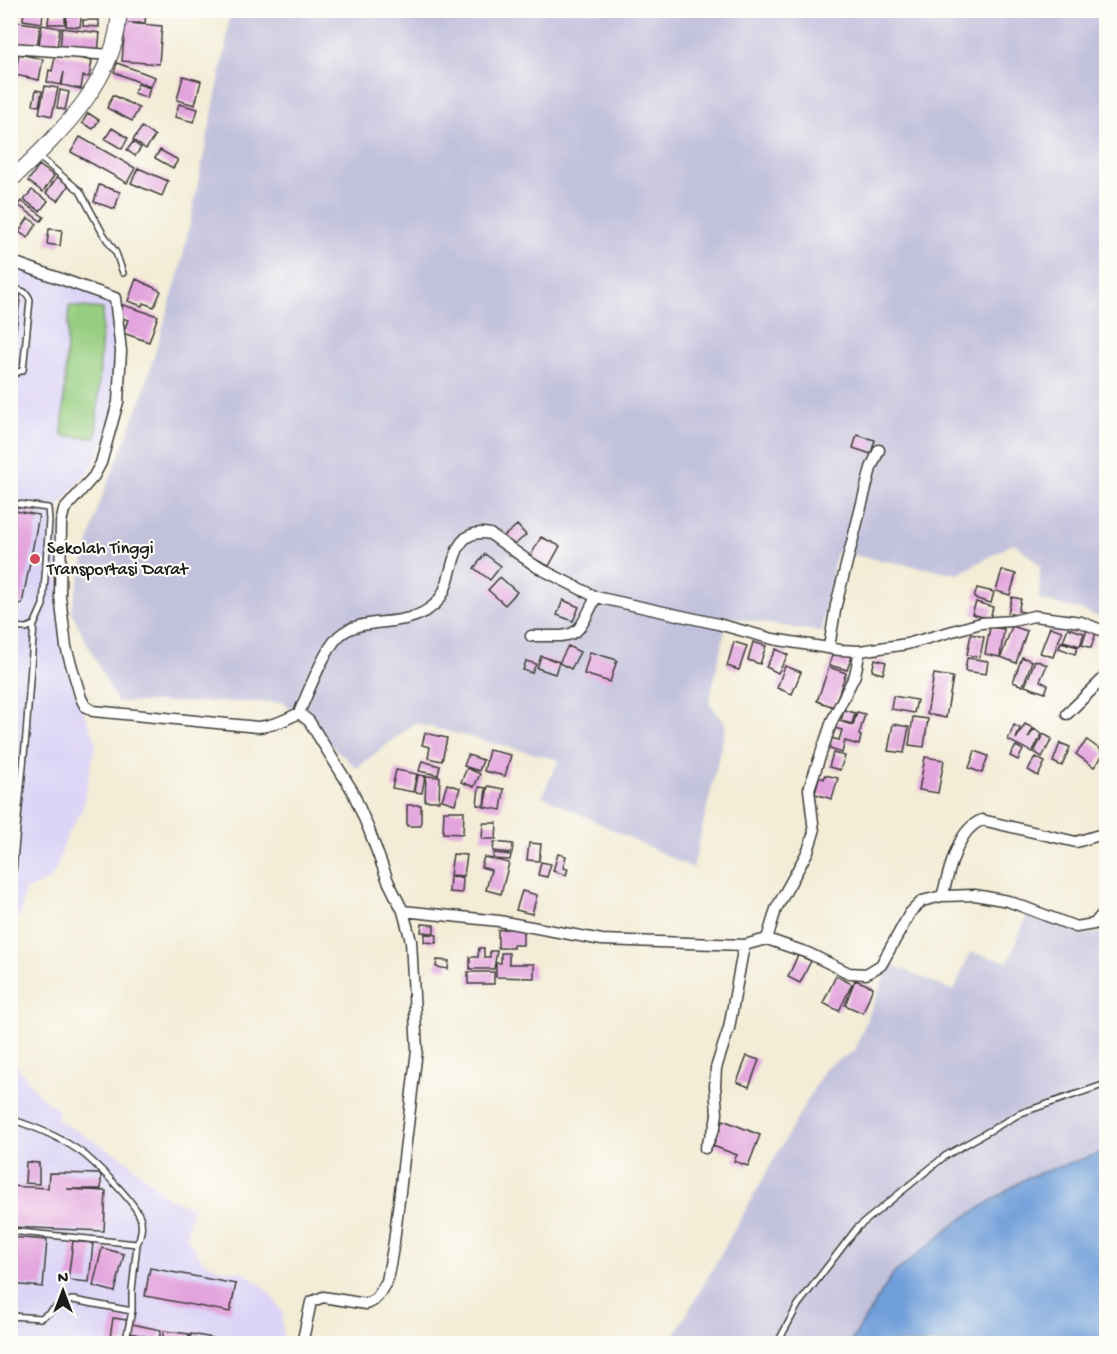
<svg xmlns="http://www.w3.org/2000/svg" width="1117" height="1354" font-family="'Gochi Hand',sans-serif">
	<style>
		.built { fill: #ddd5f6 }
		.industrial { fill: #c2c1dc }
		.green { fill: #96cd80; stroke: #59744e; stroke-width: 1.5 }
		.water { fill: #709ed9; stroke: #465d7a; stroke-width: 1.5 }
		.building { fill: #e3a4de }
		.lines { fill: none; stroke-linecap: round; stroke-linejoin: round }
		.lane-casing { stroke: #3c3b38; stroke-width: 8 }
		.street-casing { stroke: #3c3b38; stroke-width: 13 }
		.secondary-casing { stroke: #3c3b38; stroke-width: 17 }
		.lane { stroke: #fff; stroke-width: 5 }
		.street { stroke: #fff; stroke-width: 10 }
		.secondary { stroke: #fff; stroke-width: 15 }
		.poi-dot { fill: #d1495b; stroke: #fdfcf7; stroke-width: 2 }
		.labels { text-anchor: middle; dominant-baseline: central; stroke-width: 4.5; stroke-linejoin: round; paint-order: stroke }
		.poi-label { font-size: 18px; fill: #1c1c1c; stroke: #fdfcf7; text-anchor: start }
	</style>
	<rect width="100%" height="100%" fill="#fdfcf7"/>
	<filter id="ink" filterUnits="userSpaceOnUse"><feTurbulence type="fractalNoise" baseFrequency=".0167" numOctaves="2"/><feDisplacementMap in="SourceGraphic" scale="12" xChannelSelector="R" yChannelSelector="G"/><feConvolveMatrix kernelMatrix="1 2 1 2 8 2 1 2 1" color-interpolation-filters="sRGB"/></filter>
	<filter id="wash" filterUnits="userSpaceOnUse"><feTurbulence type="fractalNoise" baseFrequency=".008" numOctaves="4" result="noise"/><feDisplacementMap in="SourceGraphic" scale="24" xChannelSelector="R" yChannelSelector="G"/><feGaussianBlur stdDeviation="1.35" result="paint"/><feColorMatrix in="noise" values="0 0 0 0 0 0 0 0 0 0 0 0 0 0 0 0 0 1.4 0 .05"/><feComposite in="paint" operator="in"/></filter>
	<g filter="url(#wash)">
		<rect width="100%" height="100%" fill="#f3ecd6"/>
		<!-- built -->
		<path class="built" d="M11 262 111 296 124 346 110 430 93 465 59 506V612L73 688 96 741 82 810 66 837 57 867 51 879 24 891 22 910 15 924 11 948Z
			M10 1056 39 1095 58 1110V1120L125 1159 168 1198 192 1207 187 1238 203 1261 222 1270 242 1271 266 1289 282 1311 283 1343H11Z"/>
		<!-- industrial -->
		<path class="industrial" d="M230 11H1106V620L1082 610 1039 600 1040 565 1014 543 958 574 836 552 821 632 728 617 709 703 726 725 693 868 542 796 559 760 415 723 357 768 282 702H117L71 611 98 508 141 400 181 266 225 51Z
			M1028 913 1086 934 1106 932V1343L670 1344 826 1067 854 1051 890 964 954 991 970 952 1008 962Z"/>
		<!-- green -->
		<path class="green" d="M69 306 103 309 96 438 62 436Z"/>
		<!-- water -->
		<path class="water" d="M1106 1151V1335L1087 1344 850 1343 893 1274 959 1221 1028 1177Z"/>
		<g id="blocks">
			<!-- building -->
			<path class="building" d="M24 10 43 12 42 23 23 20Z
				M67 10H82L80 27 66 26Z
				M126 13H146L145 23H128L162 26 159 64 122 61Z
				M49 14H65V24H48Z
				M83 20H99V27L83 26Z
				M17 22 40 25 37 48 14 45Z
				M42 25 60 28 57 48 39 45Z
				M62 28 100 33 98 52 60 48Z
				M56 53 92 61 89 77 83 76 81 89 62 85 64 72 61 85 47 82 49 70 52 71Z
				M19 54 43 59 39 80 15 75Z
				M117 63 155 77 151 87 114 72Z
				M183 76 201 81 195 105 177 100Z
				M138 84 150 88 147 98 134 93Z
				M45 86 58 88 52 116 39 113Z
				M36 90 42 91 39 106 33 105Z
				M60 90 69 92 65 110 57 108Z
				M113 95 139 108 132 121 107 108Z
				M179 104 198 109 194 122 175 117Z
				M88 113 99 120 93 129 82 123Z
				M142 127 155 136 146 149 133 140Z
				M112 128 128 138 122 149 105 139Z
				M80 137 135 168 127 183 71 152Z
				M133 142 141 148 135 156 127 150Z
				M160 150 178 160 173 168 155 158Z
				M39 165 54 176 43 192 28 181Z
				M138 168 168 181 162 196 131 183Z
				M57 177 69 185 58 201 46 193Z
				M99 185 120 192 115 209 94 202Z
				M32 190 48 201 40 211 24 200Z
				M21 201 44 217 41 221 18 205Z
				M28 218 37 224 28 238 19 232Z
				M49 229 62 230 60 246 47 244Z
				M136 279 161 291 154 307 143 303 142 306 128 301Z
				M10 291 21 292 13 353H10Z
				M123 305 158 316 149 342 123 333 128 320 119 317Z
				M857 435 875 440 871 454 853 448Z
				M10 510 39 515 22 604 10 602Z
				M517 525 526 535 512 547 503 537Z
				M541 537 560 546 549 566 530 557Z
				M485 554 501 566 490 580 474 568Z
				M1002 570 1016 574 1010 595 996 591Z
				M500 577 517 592 505 605 488 590Z
				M977 588 994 592 991 603 974 598Z
				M1012 597 1021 599 1018 611 1024 612 1023 617 1008 613Z
				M563 600 579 607 573 621 557 615Z
				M976 602 993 607 990 619 972 614Z
				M1012 626 1027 631 1016 663 1001 657Z
				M990 627 1004 629 1000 657 985 654Z
				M1050 627 1062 631 1053 657 1040 653Z
				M1068 628 1084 633 1080 646 1063 641Z
				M1087 630 1096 633 1091 648 1082 645Z
				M971 634 984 637 980 657 967 655Z
				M734 642 747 646 739 670 727 666Z
				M753 642 766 646 760 664 748 660Z
				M1061 642 1078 647 1075 654 1059 648Z
				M568 646 580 652 571 669 559 663Z
				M776 649 788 655 778 673 766 667Z
				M834 650 852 656 847 670 829 665Z
				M590 652 617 660 610 682 584 674Z
				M541 656 559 662 555 674 537 668Z
				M1022 657 1032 661 1023 686 1013 682Z
				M967 658 988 661 986 674 965 671Z
				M875 659 886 662 883 674 872 671Z
				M1035 660 1047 665 1040 681 1048 685 1045 693 1025 686Z
				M526 661 536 664 532 673 523 670Z
				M785 666 801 672 792 694 777 688Z
				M829 667 846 673 834 707 817 701Z
				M934 674 953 677 946 718 927 714Z
				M893 696 917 700 914 713 891 709Z
				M844 710 855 713 852 724 841 721Z
				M857 712 865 714 859 735 861 736 859 745 845 741 842 753 827 748 830 738 839 740 842 730 834 728 836 720 853 725Z
				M913 717 928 719 924 747 909 745Z
				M893 724 909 727 904 753 888 751Z
				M1025 724 1033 728 1028 738 1034 729 1042 734 1032 752 1008 740 1014 725 1020 728 1016 739Z
				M425 733 447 738 442 761 428 758 430 747 422 745Z
				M1044 734 1052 739 1042 757 1034 752Z
				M1087 740 1105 753 1094 767 1076 754Z
				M1060 743 1070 747 1062 766 1053 762Z
				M1016 746 1023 750 1018 760 1010 756Z
				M489 750 511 755 505 776 484 771Z
				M975 751 988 756 982 773 969 768Z
				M833 753 845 756 840 770 829 767Z
				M468 755 483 760 479 771 464 766Z
				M925 757 944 760 938 793 919 790Z
				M1035 757 1045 762 1038 776 1028 770Z
				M422 761 440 766 438 775 419 771Z
				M467 768 480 774 474 787 461 782Z
				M396 770 417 774 413 792 392 788Z
				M418 775 425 776 422 793 415 792Z
				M825 775 838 778 832 799 815 794 819 777 824 779Z
				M426 776 440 777 439 801H425Z
				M447 784 460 788 455 804 442 800Z
				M488 786 504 789 501 810 484 807Z
				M479 787 486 788 484 806 477 805Z
				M407 805H421V826H407Z
				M444 811H464L463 834 443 833Z
				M483 823H497L496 839H482Z
				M494 842 513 844 512 853 493 851Z
				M529 843 541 844 539 861 527 860Z
				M494 853 511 855 510 860 493 859Z
				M453 854 467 855 464 876 450 875Z
				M558 854 566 856 563 868 568 869 566 875 553 871Z
				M484 857 509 863 501 894 486 890 491 870 481 867Z
				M541 862 551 864 547 877 538 875Z
				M450 876 463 878 462 893 449 892Z
				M522 891 537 895 532 914 516 910Z
				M422 924 434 925V933L421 932Z
				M514 928 523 929V945H513V948H498V930Z
				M425 934 437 935 436 943 424 942Z
				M479 948H484V957H490V951H497L494 969H470V957H478Z
				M501 953H509V964H534V978L496 977V963H501Z
				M798 955 811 961 800 983 788 977Z
				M437 960 449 961 448 969 436 967Z
				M468 972H494V984H468Z
				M836 976 852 984 839 1011 823 1003Z
				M855 980 873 987 863 1013 845 1005Z
				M747 1056 759 1060 749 1087 737 1082Z
				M723 1120 760 1135 748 1166 734 1161 737 1155 713 1146Z
				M26 1162 39 1163V1184L25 1183Z
				M49 1173 101 1174V1189H67L106 1191 104 1231 10 1227V1186L48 1188Z
				M10 1237 47 1240 43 1287 10 1284Z
				M73 1241 93 1243 89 1282 68 1280Z
				M102 1248 124 1254 115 1292 93 1286Z
				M150 1268 236 1284 230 1312 145 1296Z
				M113 1318 127 1320 123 1344H109Z
				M132 1324 161 1330 159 1339 130 1333Z
				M164 1331 189 1334 188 1344 162 1340Z
				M191 1334 219 1339 218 1344H189Z
				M130 1335 163 1341V1342L160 1344H128Z"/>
		</g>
	</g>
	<g filter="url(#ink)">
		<use href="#blocks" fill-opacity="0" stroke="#3c3b38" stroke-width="1.5"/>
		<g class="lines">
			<defs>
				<path id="lane" d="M38 156 80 191 102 232 116 253 123 273
					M10 289C19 290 27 290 30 300L23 370 14 374H10
					M10 503 48 508 49 520 43 605 34 625 26 628 10 627
					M13 870 26 735 34 625
					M10 1119C36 1127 64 1139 85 1155 99 1167 134 1201 140 1217 143 1225 141 1237 137 1244
					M10 1231 137 1244 132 1290V1311L73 1300 64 1302 41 1318 10 1316
					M125 1344 132 1311
					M777 1344 798 1305 857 1228 945 1156 1021 1113 1106 1084"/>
				<path id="street" d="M10 48 112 55
					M10 261 115 298 121 351 118 402 101 463 94 476 64 510 61 523 60 596 66 647 81 698 85 706 93 711 258 727C273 726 285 720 299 713 308 693 324 650 339 636 363 614 405 631 434 605 459 584 444 525 490 534L537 567 596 597 718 624 773 639 840 650 860 651 907 644 981 623 1012 621 1034 616 1081 622 1106 632
					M531 636C579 636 575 640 596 597
					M829 647 836 605 871 468 879 450
					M299 713 309 721 352 790 369 830 388 881 403 911 411 941 417 1050 394 1242 387 1281 378 1296 373 1301 366 1304 323 1297 311 1302 302 1344
					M1067 714 1106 676
					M942 896C950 871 956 830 982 820L1076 842 1106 833
					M403 911 499 921 602 940 744 945 767 939 808 953 849 973 866 974 881 965 910 913 922 901 942 896 975 895 1008 901 1076 927 1094 924 1106 910
					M767 939 776 909 808 851 814 832 809 789 832 721 855 675 860 651
					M705 1148 715 1127 717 1114 715 1085 716 1068 729 1028 744 945"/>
				<path id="secondary" d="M10 181C57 136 119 79 119 10"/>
			</defs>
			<!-- lane casing -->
			<use href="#lane" class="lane-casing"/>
			<!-- street casing -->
			<use href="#street" class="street-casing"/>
			<!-- secondary casing -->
			<use href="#secondary" class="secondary-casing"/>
			<!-- lane -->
			<use href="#lane" class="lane"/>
			<!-- street -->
			<use href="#street" class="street"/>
			<!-- secondary -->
			<use href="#secondary" class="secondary"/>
		</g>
	</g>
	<!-- markers -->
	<circle class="poi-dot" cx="35" cy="559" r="6"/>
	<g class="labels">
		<!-- poi labels -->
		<g class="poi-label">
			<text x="47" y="549">Sekolah Tinggi<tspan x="47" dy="21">Transportasi Darat</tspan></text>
		</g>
	</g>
	<!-- margin -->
	<rect width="1117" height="1354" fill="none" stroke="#fdfcf7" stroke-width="36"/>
	<!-- north arrow -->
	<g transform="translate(63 1291)" stroke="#fdfcf7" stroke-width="4.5" paint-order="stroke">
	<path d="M0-4.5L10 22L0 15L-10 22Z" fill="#1c1c1c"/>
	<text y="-9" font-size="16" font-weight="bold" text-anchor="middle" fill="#1c1c1c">N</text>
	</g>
</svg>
